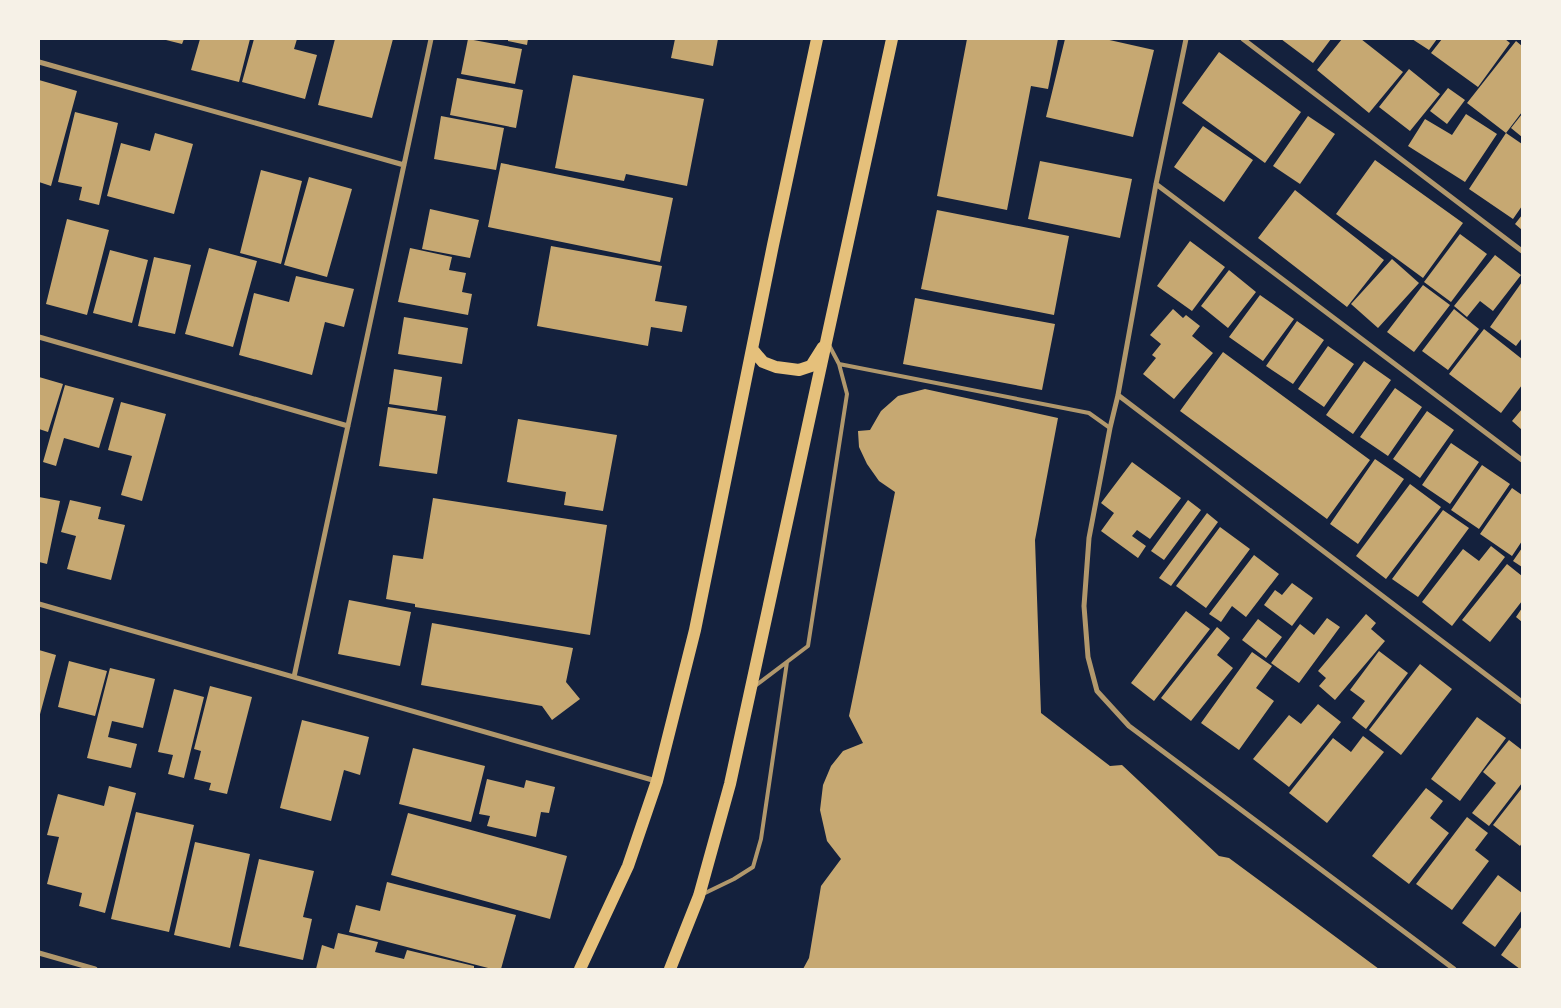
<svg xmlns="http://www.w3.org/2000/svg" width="1561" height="1008" font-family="'Roboto Serif',serif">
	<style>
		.building { fill: #c6a872 }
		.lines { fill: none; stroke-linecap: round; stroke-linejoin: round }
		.service { stroke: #b1986c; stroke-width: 4 }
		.minor { stroke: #b1986c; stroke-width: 5 }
		.primary { stroke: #e5c07b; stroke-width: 12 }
	</style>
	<rect width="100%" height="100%" fill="#14213d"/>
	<!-- building -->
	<path class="building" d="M162 39H184L182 44Z
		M200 39H250L239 82 191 70Z
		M254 39H297L294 49 317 55 305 99 242 82Z
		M335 39H393L372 118 318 105Z
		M468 39 522 49 515 84 461 74Z
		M508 39H528L527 45 508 41Z
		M675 39H718L713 66 671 58Z
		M967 39H1058L1048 89 1031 86 1007 210 937 196Z
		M1065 39H1105L1154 50 1133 137 1046 117Z
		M1281 39H1331L1313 63Z
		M1342 39H1361L1403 72 1369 113 1317 70Z
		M1412 39H1437L1429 50Z
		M1442 39H1505L1510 43 1478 87 1431 53Z
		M1516 41 1522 46V112L1506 133 1522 144V206L1513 219 1469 189 1506 133 1467 103Z
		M1219 52 1301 112 1265 163 1182 103Z
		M1409 69 1440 94 1410 131 1379 107Z
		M573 75 704 99 687 186 626 174 624 181 555 168Z
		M457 78 523 90 516 128 450 115Z
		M39 80 77 91 51 186 39 182Z
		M1448 88 1465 100 1447 124 1430 111Z
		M75 112 118 123 99 205 79 200 82 187 58 182Z
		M1466 114 1497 134 1465 182 1408 146 1425 119 1452 135Z
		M1522 114V137L1511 128Z
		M441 116 504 128 496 170 434 159Z
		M1308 116 1335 134 1300 184 1273 166Z
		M1203 126 1253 160 1224 202 1174 167Z
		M155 133 193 144 174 214 107 196 121 143 150 151Z
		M1375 160 1463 223 1423 278 1336 214Z
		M1040 161 1132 179 1120 238 1028 219Z
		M501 163 673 198 660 262 488 227Z
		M261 170 302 181 281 264 240 253Z
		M309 177 352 189 327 277 284 265Z
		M1295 190 1384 260 1347 307 1258 238Z
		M430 209 479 220 470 258 422 249Z
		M937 210 1069 236 1054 315 921 289Z
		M1522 215V230L1515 224Z
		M67 219 109 230 87 315 46 304Z
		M1460 234 1487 254 1451 302 1424 282Z
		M1190 241 1225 267 1192 311 1157 286Z
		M551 246 662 266 655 301 687 306 682 332 651 327 648 346 537 326Z
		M209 248 257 261 233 347 185 334Z
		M410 248 452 257 449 270 466 273 462 292 472 294 468 315 398 302Z
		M110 250 148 260 132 323 93 313Z
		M1495 255 1521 275 1493 311 1480 301 1467 317 1454 306Z
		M154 257 191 265 175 334 138 326Z
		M1392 259 1419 283 1378 328 1351 304Z
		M1229 270 1256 292 1228 328 1201 306Z
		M296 276 354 289 344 327 325 322 312 375 239 355 254 293 289 302Z
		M1522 282V338L1516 346 1490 327Z
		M1423 285 1450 305 1414 352 1387 332Z
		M1260 295 1294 319 1263 361 1229 337Z
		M915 298 1055 324 1042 390 903 364Z
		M1173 309 1183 318 1186 315 1200 326 1192 336 1213 353 1174 399 1143 374 1156 358 1152 355 1161 344 1150 335Z
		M1454 309 1479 329 1448 370 1422 351Z
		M404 317 468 328 462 364 398 354Z
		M1297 321 1324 340 1293 384 1266 366Z
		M1484 329 1522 359V385L1501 413 1449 374Z
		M1328 346 1354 364 1324 407 1298 389Z
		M1223 352 1370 460 1327 519 1180 411Z
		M1364 361 1391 380 1353 434 1326 415Z
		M394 369 442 377 437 411 389 404Z
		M39 377 63 384 48 432 39 429Z
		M65 385 114 398 99 448 64 438 56 466 43 462Z
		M1395 388 1422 407 1388 456 1360 437Z
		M925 389 1058 418 1035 540 1041 713 1110 766 1122 765 1219 856 1229 858 1379 969H803L809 958 821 886 841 859 827 841 820 810 823 785 831 766 843 751 863 743 849 716 895 492 879 481 867 464 859 447 858 431 870 430 881 411 898 396Z
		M121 402 166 414 142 501 121 495 132 456 108 450Z
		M388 407 446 416 437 474 379 466Z
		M1522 409V430L1512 421Z
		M1427 411 1454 430 1420 478 1393 459Z
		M518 419 617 435 603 511 564 505 566 492 507 482Z
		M1451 443 1479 462 1450 504 1422 485Z
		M1375 459 1404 479 1358 544 1330 524Z
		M1132 462 1181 498 1150 539 1137 530 1132 536 1146 546 1138 558 1101 531 1114 513 1101 503Z
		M1482 465 1510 484 1479 529 1451 510Z
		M1410 484 1441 507 1386 579 1356 556Z
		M1512 488 1522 495V541L1512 556 1480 534Z
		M39 497 60 501 47 564 39 562Z
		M433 498 607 525 590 635 415 607V604L386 599 393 555 423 559Z
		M70 500 101 507 98 519 125 525 111 580 67 569 76 536 61 532Z
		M1188 500 1201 510 1164 560 1151 551Z
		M1443 510 1469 528 1418 597 1392 579Z
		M1207 513 1218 522 1171 586 1159 578Z
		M1220 527 1250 549 1206 608 1176 586Z
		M1491 546 1505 557 1452 626 1422 602 1463 549 1479 561Z
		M1522 548V567L1513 561Z
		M1254 555 1279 574 1246 617 1232 606 1221 622 1209 614Z
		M1507 564 1522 576V601L1490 642 1462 620Z
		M1292 583 1313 598 1292 626 1264 605 1275 590 1282 595Z
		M349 600 411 612 400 666 338 654Z
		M1522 608V622L1516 617Z
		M1186 611 1210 629 1154 701 1131 683Z
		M1366 614 1376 623 1371 629 1385 641 1335 700 1319 686 1326 678 1318 671Z
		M1327 618 1340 627 1299 683 1271 663 1300 624 1314 635Z
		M1258 619 1282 637 1266 658 1242 640Z
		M432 623 573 648 566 682 580 699 552 720 542 706 421 685Z
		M1217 627 1230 638 1217 655 1233 668 1191 721 1161 698Z
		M39 650 56 655 39 718Z
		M1379 651 1408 673 1366 729 1352 718 1365 701 1350 690Z
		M1252 652 1272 666 1256 688 1274 701 1239 750 1201 723Z
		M69 661 107 671 95 716 58 707Z
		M1420 664 1452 689 1401 755 1369 730Z
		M110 668 155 679 143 728 112 721 108 737 137 744 131 768 87 758Z
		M210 686 252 697 227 794 209 790 211 783 194 779 201 751 194 749Z
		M174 689 204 697 184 778 168 774 173 755 158 752Z
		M1318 704 1341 722 1289 787 1253 759 1289 715 1301 724Z
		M1477 717 1506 738 1460 801 1431 779Z
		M302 720 369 737 360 775 344 770 331 821 280 808Z
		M1363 736 1384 752 1327 823 1289 793 1333 738 1351 752Z
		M1509 740 1522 750V783L1489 826 1472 813 1496 783 1483 772Z
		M413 748 485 766 471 822 399 804Z
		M487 779 524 788 526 780 555 787 549 813 541 812 536 837 487 826 490 816 479 814Z
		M109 786 136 793 105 913 79 906 82 893 47 884 59 837 47 835 58 794 104 806Z
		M1426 788 1443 801 1430 818 1449 833 1409 884 1372 856Z
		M1522 788V843L1520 846 1493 825Z
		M136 812 194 825 169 932 111 919Z
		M408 813 567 856 550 919 391 875Z
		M1467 817 1488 833 1475 850 1489 861 1452 910 1416 884Z
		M195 842 250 854 230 948 174 935Z
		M259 859 314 871 303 917 312 919 303 960 239 946Z
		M1498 875 1522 893V910L1495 947 1462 923Z
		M387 882 516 915 501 969H492L349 932 356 905 380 911Z
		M1522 926V969H1520L1501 955Z
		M338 933 378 942 375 952 404 959 407 950 474 966V969H316L322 945 334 949Z"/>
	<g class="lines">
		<!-- service -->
		<path class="service" d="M839 364 1089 413 1110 428
			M755 686 808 646 847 394 839 364 829 345
			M703 894 734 879 753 867 761 839 787 662"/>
		<!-- minor -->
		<path class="minor" d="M1186 39 1156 184 1118 395 1110 428 1089 538 1084 606 1088 657 1097 691 1129 726 1454 969
			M1243 39 1522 251
			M39 62 404 165
			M1156 184 1522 460
			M39 337 348 426
			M1118 395 1522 702
			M39 604 656 781
			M294 677 431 39
			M39 953 95 969"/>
		<!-- primary -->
		<path class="primary" d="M752 349 763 362 776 367 799 370 811 366 823 347
			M580 969 628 866 657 781 695 630 773 245 817 39
			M670 969 699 896 730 784 892 39"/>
	</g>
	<!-- border -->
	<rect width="1561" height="1008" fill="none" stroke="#f6f1e7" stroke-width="80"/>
</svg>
